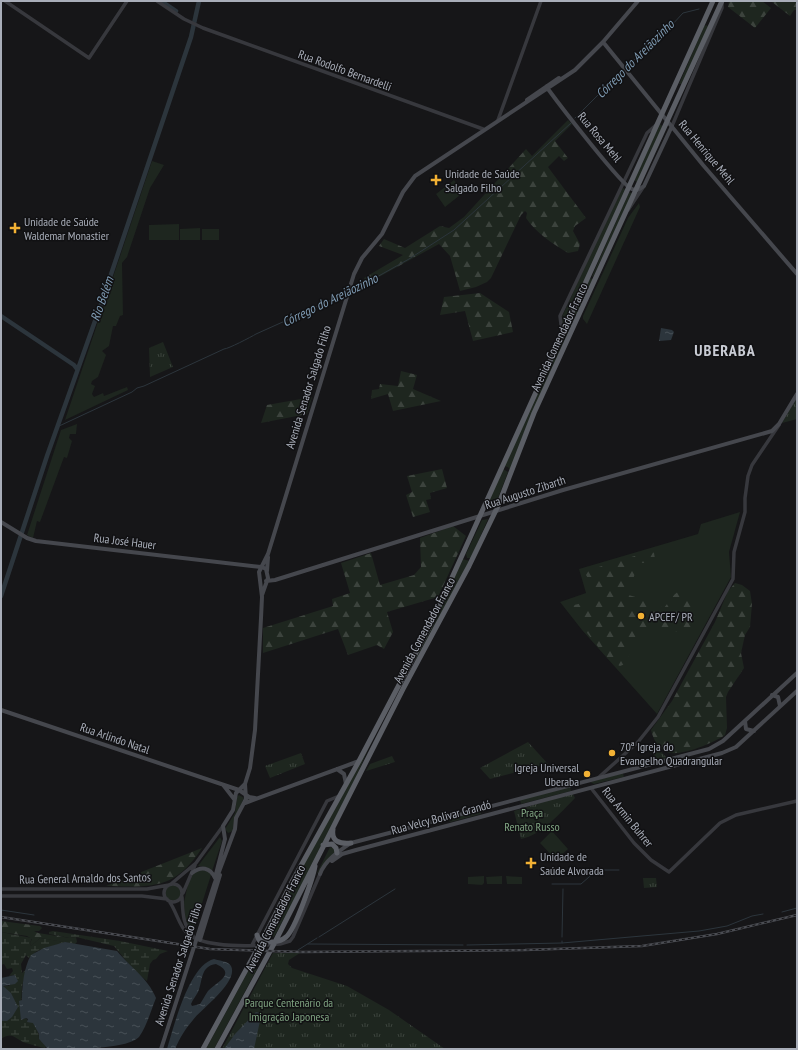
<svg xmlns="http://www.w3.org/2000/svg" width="798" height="1050" font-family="'PT Sans Narrow',sans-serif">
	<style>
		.green { fill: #1e261f }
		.forest { fill: url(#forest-firs) }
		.wetland { fill: url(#wetland-marsh) }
		.park { fill: url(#park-tufts) }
		.water { fill: url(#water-ripples); fill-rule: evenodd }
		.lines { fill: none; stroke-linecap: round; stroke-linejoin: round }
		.stream { stroke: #2c353c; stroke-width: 1 }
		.river { stroke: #2c353c; stroke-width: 4.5 }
		.tertiary { stroke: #37383d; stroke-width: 3.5 }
		.secondary { stroke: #45474d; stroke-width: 4 }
		.trunk { stroke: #5b5e65; stroke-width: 5 }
		.rail-casing { stroke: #4a4c52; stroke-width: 2.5 }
		.rail { stroke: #111113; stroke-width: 1; stroke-dasharray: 3; stroke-linecap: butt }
		.poi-dot { fill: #f2b134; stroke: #111113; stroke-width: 1.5 }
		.labels { text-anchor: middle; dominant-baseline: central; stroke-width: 3; stroke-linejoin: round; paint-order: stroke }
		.street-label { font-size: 12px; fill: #a8adb8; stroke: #111113 }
		.poi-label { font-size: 12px; fill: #a8adb8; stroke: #111113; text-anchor: start }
		.park-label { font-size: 12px; fill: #7fa381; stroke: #111113 }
		.water-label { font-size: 13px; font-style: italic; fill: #7f9bb3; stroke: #111113 }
		.district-label { font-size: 16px; font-weight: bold; letter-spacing: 1px; fill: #c9ccd4; stroke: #111113 }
	</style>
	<defs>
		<pattern id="forest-firs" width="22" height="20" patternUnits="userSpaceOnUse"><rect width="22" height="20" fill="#1e261f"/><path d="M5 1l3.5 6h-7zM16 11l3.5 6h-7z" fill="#3c433d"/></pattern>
		<pattern id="wetland-marsh" width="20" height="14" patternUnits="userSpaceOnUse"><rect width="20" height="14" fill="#1e261f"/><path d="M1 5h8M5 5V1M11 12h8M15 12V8" fill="none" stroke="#3c433d"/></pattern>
		<pattern id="park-tufts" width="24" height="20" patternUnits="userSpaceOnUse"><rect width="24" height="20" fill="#1e261f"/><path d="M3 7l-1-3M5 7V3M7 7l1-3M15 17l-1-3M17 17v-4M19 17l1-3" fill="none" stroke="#3c433d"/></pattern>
		<pattern id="water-ripples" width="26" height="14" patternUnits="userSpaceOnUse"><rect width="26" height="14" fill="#2c353c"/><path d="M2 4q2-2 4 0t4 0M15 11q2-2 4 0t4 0" fill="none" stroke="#485056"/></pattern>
	</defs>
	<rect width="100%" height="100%" fill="#161618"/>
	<!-- green -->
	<path class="green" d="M707 25 708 27 682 84H679L704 26Z
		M660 124 663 127 638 183 634 180Z
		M152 161 164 165 150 188 127 257 122 263 123 315 120 316 116 326H113L109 346 102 351 106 355 98 377 92 381 91 384 95 386 92 394 94 397 103 393 104 396 127 387 128 390 65 420Z
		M454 180 464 192 445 207 436 194Z
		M623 188 626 190 563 328 561 319 609 212Z
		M629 192 633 194 593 277 592 276Z
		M639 203 640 207 587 324 583 319V316L628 218Z
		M179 224V240H149V225Z
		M200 228V240H180V229Z
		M202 229H219V240H202Z
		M589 278 593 279 510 470 508 467 503 466Z
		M77 424 76 434H70L69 438 72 441 67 458 64 457 40 522 37 521 33 538 27 535 61 430Z
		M503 469 508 472 495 506 484 509Z
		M740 512 729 552 731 577 657 714 582 630 560 602 586 593 579 569 698 534 701 524Z
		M488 519 471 558H467L466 554 482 520Z
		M463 559 470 561 416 662 415 660Z
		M372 740C344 808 309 873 274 937L268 934 283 901Z
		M623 773 624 777 594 784 590 782Z
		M570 787 571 791 521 804 520 800Z
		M239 795 244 798 234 820 233 831 228 833 225 829 235 813 237 797Z
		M480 810 481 814 451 822 449 821 450 819Z
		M552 831 568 849 556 860 540 843Z
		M220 837 222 841 212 871 206 867 198 866Z
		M330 847 335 849V852L316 875Z
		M201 869 209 872 211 875 193 932 185 922 184 902 188 884 192 874Z
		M484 876V883L482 885 468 884V877Z
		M502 876V884H487L486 877Z
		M506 876 522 877V884H507Z
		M165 893a8 8 0 1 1 16 0a8 8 0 1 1-16 0Z
		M251 966 257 969 214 1049H206Z"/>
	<!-- forest -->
	<path class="forest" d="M729 1H762L771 8 755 28 728 7Z
		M774 1H796V10H794L790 16 772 2Z
		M568 120 572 124 555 141 568 158 564 161 559 156 548 167 586 218 575 226 573 231 580 244 578 251 568 253C553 244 536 233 526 218L527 213 525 211 521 215 491 278 487 282 476 287 460 291 450 256 439 244 366 284 364 278 403 255 379 246 384 239 405 248 440 226 449 228 464 217 526 149 532 156Z
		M480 293 509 312 513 332 473 341 465 311 440 315 444 297Z
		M401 371 417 375 413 389 441 401 393 411 388 394 371 399 372 390 379 389 380 384 398 386Z
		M312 397 307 414 261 423 267 405Z
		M442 469 447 488 430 493 431 499 426 500 430 512 413 517 406 495 412 492 407 476Z
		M453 526 466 536 438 597 387 612 393 632 384 649 377 645 348 655 338 629 263 653V628L333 606 332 599 350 593 341 563 371 553 380 585 414 575 421 567 420 538Z
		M651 551 654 553 655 559 653 563H639L633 579 624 576 625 594 653 602 664 608 674 595 680 590 691 595 694 599 695 629 689 636C676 632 667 626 652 629 648 630 645 634 641 636L637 635 630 643V653L625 664 620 666C606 662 580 623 571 610L574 605 587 602 595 595V590L586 575 589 570Z
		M735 583 742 585 750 591 752 604 750 627 745 635 741 653 744 668 728 692 726 697 727 728 725 735C714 743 676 759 664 751 657 747 653 738 651 730L672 701 715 622 728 591Z
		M202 848C175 890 152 887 106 886Z
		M1 921 40 926 42 928 39 931H34L38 933 70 938 76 937 77 942 75 944 40 938 31 946 30 943 32 939 27 936 1 932Z"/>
	<!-- wetland -->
	<path class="wetland" d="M53 931 120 941 168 951 160 954 156 959 153 960 150 964 147 981 133 969 114 946 76 937 70 938 49 934V932Z
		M1 932 32 938 30 943 31 946 40 938 65 942 37 951 29 958 26 955 21 964 22 973 27 969C26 975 22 983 22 988 21 995 23 999 19 1005L21 1009V1020L26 1018 29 1022H33C37 1027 39 1033 39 1039L46 1046 45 1048C43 1048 25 1043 23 1042 13 1037 12 1032 1 1039V1021C7 1021 11 1019 13 1014 19 1002 8 996 3 986H9L15 975 9 976 13 971 12 968 7 969 4 964 1 965Z"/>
	<!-- park -->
	<path class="park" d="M163 342 173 367 150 377 149 348Z
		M797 397V419L782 423Z
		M528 742 548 764 490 779 480 768Z
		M653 743 667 758 659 760 647 749Z
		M301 753 305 764 270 778 265 766Z
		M392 756 395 762 366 771 370 764Z
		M573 794 575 798C560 813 542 835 521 839L514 811 555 798Z
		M643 878H656L657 887 644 888Z
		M273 953H300L289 960 288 964 292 968 347 986 389 1010 445 1049H222Z"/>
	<!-- water -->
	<path class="water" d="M661 328 672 330 674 332 671 340 659 341Z
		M65 942 117 951C130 967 148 978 156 998 151 1010 147 1026 139 1037 126 1050 69 1049 48 1049L39 1039V1034L33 1023 27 1022 28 1019 26 1018 21 1020 19 1001 22 1000C22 986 24 967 31 955L44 948Z
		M214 959C220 961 228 961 231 966 239 982 201 1009 193 1020 185 1029 180 1038 175 1049H167C174 1026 189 965 214 959ZM216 964C238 974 215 983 208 991 205 995 203 1000 200 1004L192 1006 191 1004C193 999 196 996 198 992 203 981 200 966 216 964Z
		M15 975 18 981 15 984 3 986 11 993 18 1007 12 1017 7 1021H1V978Z
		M256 1012 260 1013 261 1016 254 1049H224L235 1034Z"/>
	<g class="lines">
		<!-- stream -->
		<path class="stream" d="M733 2 735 1
			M625 68 671 26 683 13 699 9
			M575 118 623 70
			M350 292 409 259 454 230 571 123
			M57 427 132 392 137 388 144 386 224 349C228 349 251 337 256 334L345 294
			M552 884H581L597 870H619
			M1 910 34 915
			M782 912 797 908
			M319 937 395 889
			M562 937 563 889
			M562 941V943L699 931 727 926 752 916 763 914
			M308 944 463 945
			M467 945 562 943
			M298 950 317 938"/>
		<!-- river -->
		<path class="river" d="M161 1 176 11
			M1 316 74 365 77 369
			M1 596 47 456 100 307 191 37 199 1"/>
		<!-- tertiary -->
		<path class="tertiary" d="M5 1 89 58 127 1
			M157 1 184 19 203 28 483 129
			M498 120 541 1
			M672 126 716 22 722 8V4
			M628 210 644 186
			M562 333 560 316 647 133 656 125
			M598 778 638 742 658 717 733 579 734 552 745 512V498L748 476 752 465 779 425
			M591 788 634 843 651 860 669 872 720 823 736 815 797 801
			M164 893a9 9 0 1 1 18 0a9 9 0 1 1-18 0Z
			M171 884 196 863 223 826
			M1 889H147L169 885
			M183 893 195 865
			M1 896H142L167 899
			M182 897C183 913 182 923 193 936
			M169 901C176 910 179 926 187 933 204 949 257 946 280 944L290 941 293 937 320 874
			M252 945 327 801 339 796"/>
		<!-- secondary -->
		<path class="secondary" d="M603 42 703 165 797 274
			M547 86 548 89C559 104 622 186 632 189 637 191 640 189 644 186L672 126
			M527 100 559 78
			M1 522 27 538 36 541 261 567
			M262 567 266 569 268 578 262 595
			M267 571 268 557
			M266 581 275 580 563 490 772 431 779 424 797 394
			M772 695 778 697 780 706
			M1 710 239 790 249 797 255 798
			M745 721 746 729 754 731
			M337 769 344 774 346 784
			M224 786 234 799
			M245 803 359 761
			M332 861 342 854 356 850 722 753 736 747 797 691
			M192 873C201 866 210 867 215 878
			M216 874 225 839 223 826 233 810 236 793 245 784
			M320 874C325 860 339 851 351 843L709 749 723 741 797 673
			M200 940 220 875
			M161 1049 214 885 235 829 236 818 246 799 245 784 250 768 255 730 261 618 262 597 259 572 268 554 354 274 362 258 382 234 403 192 415 176 575 70 603 42 638 1"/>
		<!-- trunk -->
		<path class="trunk" d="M333 829C331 842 340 844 351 843
			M323 845 332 844 336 848 337 853
			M257 935 259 940C267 943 279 943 286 937 295 930 313 878 315 866
			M203 1049 266 933 293 880 359 761 431 624 713 1
			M217 1049 275 942 403 689 469 566 498 506 534 413 722 1"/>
		<defs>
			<path id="rail" d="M1 917 210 949 302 952 525 950 642 946 717 934 797 915"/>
		</defs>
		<!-- rail casing -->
		<use href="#rail" class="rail-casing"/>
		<!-- rail -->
		<use href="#rail" class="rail"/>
	</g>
	<!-- markers -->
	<g class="poi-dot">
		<path d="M434 174h4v4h4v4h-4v4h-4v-4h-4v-4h4z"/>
		<path d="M13 222h4v4h4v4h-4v4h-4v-4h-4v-4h4z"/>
		<circle cx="641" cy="616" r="4"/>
		<circle cx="612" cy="753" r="4"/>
		<circle cx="587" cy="774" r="4"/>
		<path d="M529 857h4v4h4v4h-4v4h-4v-4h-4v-4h4z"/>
	</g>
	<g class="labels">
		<!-- street labels -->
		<g class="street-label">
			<text transform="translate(345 70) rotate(20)">Rua Rodolfo Bernardelli</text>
			<text transform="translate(600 137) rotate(50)">Rua Rosa Mehl</text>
			<text transform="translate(707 152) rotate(50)">Rua Henrique Mehl</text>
			<text transform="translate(559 337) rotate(-65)">Avenida Comendador Franco</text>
			<text transform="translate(308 387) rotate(-73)">Avenida Senador Salgado Filho</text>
			<text transform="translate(525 492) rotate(-18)">Rua Augusto Zibarth</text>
			<text transform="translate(125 541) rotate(7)">Rua José Hauer</text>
			<text transform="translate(424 630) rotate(-62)">Avenida Comendador Franco</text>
			<text transform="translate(115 738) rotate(19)">Rua Arlindo Natal</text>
			<text transform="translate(441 817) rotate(-15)">Rua Velcy Bolivar Grandó</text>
			<text transform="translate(628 817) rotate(51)">Rua Armin Buhrer</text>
			<text transform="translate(85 878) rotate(-1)">Rua General Arnaldo dos Santos</text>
			<text transform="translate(275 918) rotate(-63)">Avenida Comendador Franco</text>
			<text transform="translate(178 964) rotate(-72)">Avenida Senador Salgado Filho</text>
		</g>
		<!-- poi labels -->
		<g class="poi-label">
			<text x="445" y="173">Unidade de Saúde<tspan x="445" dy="14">Salgado Filho</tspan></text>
			<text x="24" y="221">Unidade de Saúde<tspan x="24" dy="14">Waldemar Monastier</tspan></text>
			<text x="649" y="616">APCEF/ PR</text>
			<text x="620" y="746">70ª Igreja do<tspan x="620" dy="14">Evangelho Quadrangular</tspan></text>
			<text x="579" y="767" text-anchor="end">Igreja Universal<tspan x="579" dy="14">Uberaba</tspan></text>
			<text x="540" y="856">Unidade de<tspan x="540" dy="14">Saúde Alvorada</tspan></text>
		</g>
		<!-- park labels -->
		<g class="park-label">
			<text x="532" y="812">Praça<tspan x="532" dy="14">Renato Russo</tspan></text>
			<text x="289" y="1002">Parque Centenário da<tspan x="289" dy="14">Imigração Japonesa</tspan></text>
		</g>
		<!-- water labels -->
		<g class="water-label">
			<text transform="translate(635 59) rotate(-45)">Córrego do Areiãozinho</text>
			<text transform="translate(102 299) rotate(-71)">Rio Belém</text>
			<text transform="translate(330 300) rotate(-26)">Córrego do Areiãozinho</text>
		</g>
		<!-- district labels -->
		<g class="district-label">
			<text x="725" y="350">UBERABA</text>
		</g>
	</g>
	<!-- border -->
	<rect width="798" height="1050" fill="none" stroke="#a8adb8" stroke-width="4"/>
</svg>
